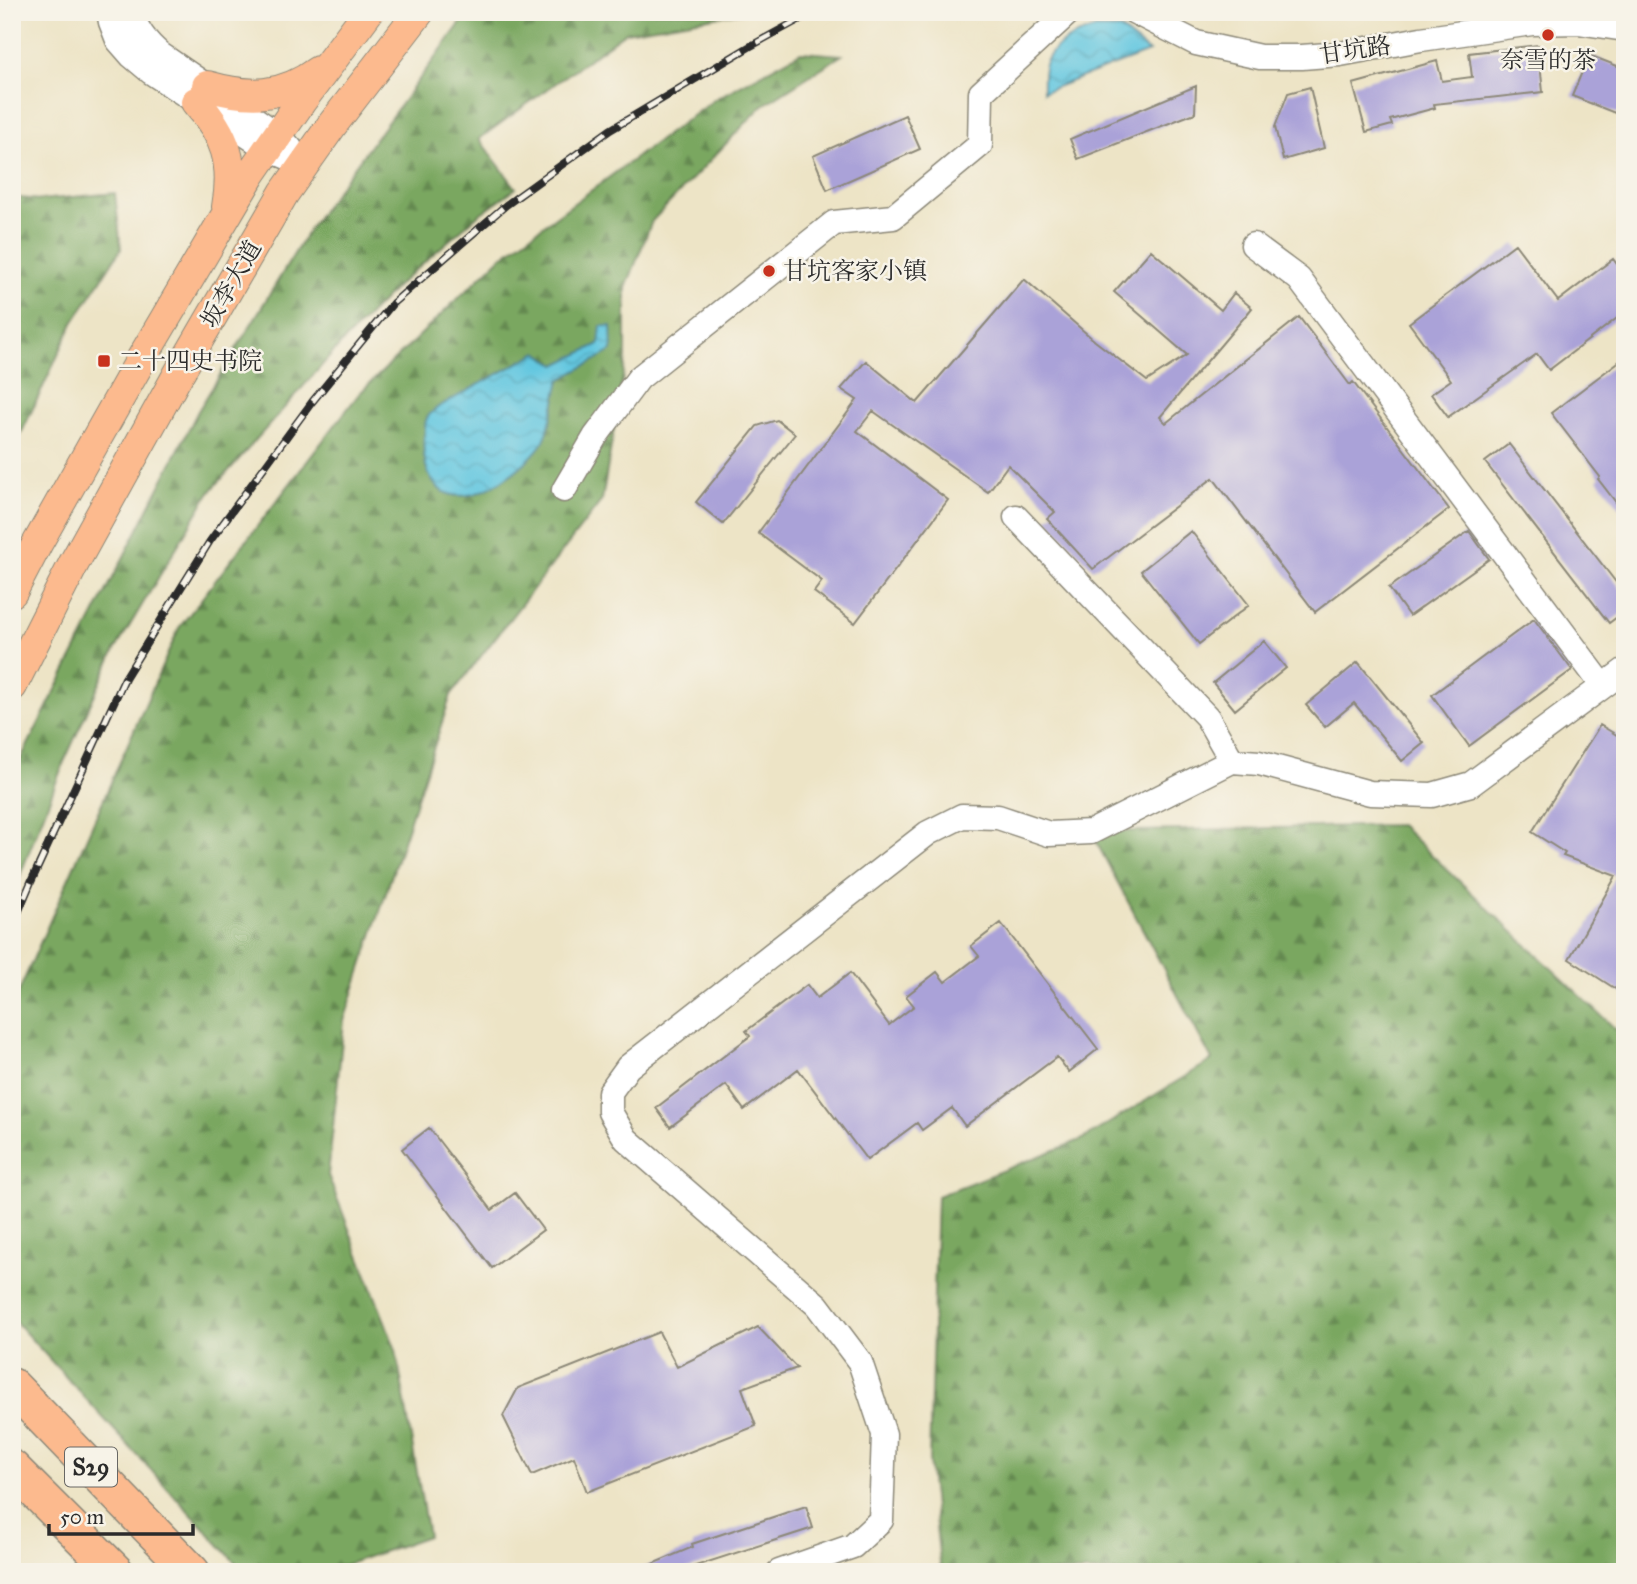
<svg xmlns="http://www.w3.org/2000/svg" width="1637" height="1584" font-family="'IM FELL Great Primer','Noto Serif SC',serif">
	<style>
		.forest { fill: url(#forest-firs); stroke: #526946; stroke-width: 2 }
		.water { fill: url(#water-waves); stroke: #477986; stroke-width: 2 }
		.building { fill: #aaa2d8 }
		.lines { fill: none; stroke-linecap: round; stroke-linejoin: round }
		.minor-casing { stroke: #8c8878; stroke-width: 27 }
		.major-casing { stroke: #8c8878; stroke-width: 32 }
		.highway-casing { stroke: #8c8878; stroke-width: 38 }
		.minor { stroke: #fff; stroke-width: 24 }
		.major { stroke: #fcba8e; stroke-width: 30 }
		.highway { stroke: #fcba8e; stroke-width: 35 }
		.rail-casing { stroke: #2b2b2b; stroke-width: 8 }
		.rail { stroke: #f7f3e8; stroke-width: 5; stroke-dasharray: 16; stroke-linecap: butt }
		.poi-dot { fill: #c8321e; stroke: #f7f3e8; stroke-width: 2.5 }
		.labels { text-anchor: middle; dominant-baseline: central; stroke-width: 5; stroke-linejoin: round; paint-order: stroke }
		.shield { fill: #f7f3e8; stroke: #686764; stroke-width: 2 }
		.shield-label { font-size: 23px; font-weight: bold; fill: #2b2b2b }
		.street-label { font-size: 24px; fill: #2b2b2b; stroke: #f7f3e8 }
		.poi-label { font-size: 24px; fill: #2b2b2b; stroke: #f7f3e8; text-anchor: start }
	</style>
	<defs>
		<pattern id="forest-firs" width="22" height="20" patternUnits="userSpaceOnUse" patternTransform="scale(1.75)"><rect width="22" height="20" fill="#7aa761"/><path d="M5 1l3.5 6h-7zM16 11l3.5 6h-7z" fill="#648850"/></pattern>
		<pattern id="water-waves" width="16" height="10" patternUnits="userSpaceOnUse" patternTransform="scale(1.75)"><rect width="16" height="10" fill="#63c7e0"/><path d="M0 5q4-4 8 0t8 0" fill="none" stroke="#56abc0"/></pattern>
	</defs>
	<rect width="100%" height="100%" fill="#f7f3e8"/>
	<filter id="ink" filterUnits="userSpaceOnUse"><feTurbulence type="fractalNoise" baseFrequency=".0143" numOctaves="2"/><feDisplacementMap in="SourceGraphic" scale="14" xChannelSelector="R" yChannelSelector="G"/><feConvolveMatrix kernelMatrix="1 2 1 2 8 2 1 2 1" color-interpolation-filters="sRGB"/></filter>
	<filter id="wash" filterUnits="userSpaceOnUse"><feTurbulence type="fractalNoise" baseFrequency=".00686" numOctaves="4" result="noise"/><feDisplacementMap in="SourceGraphic" scale="28" xChannelSelector="R" yChannelSelector="G"/><feGaussianBlur stdDeviation="1.57" result="paint"/><feColorMatrix in="noise" values="0 0 0 0 0 0 0 0 0 0 0 0 0 0 0 0 0 1.4 0 .05"/><feComposite in="paint" operator="in"/></filter>
	<g filter="url(#wash)">
		<rect width="100%" height="100%" fill="#ede4c6"/>
		<!-- forest -->
		<path class="forest" d="M469 12H745L626 32 479 139 516 188 477 216 398 285 339 346 209 493 114 652 64 762 12 896V776L198 411 315 220Z
			M801 52 842 55 762 106 652 221 626 288V358L602 500 451 695 344 1021 328 1175 396 1350 428 1536 325 1572H244L12 1318V1007L179 628 359 394 501 257 715 99Z
			M115 193 121 249 73 323 12 453V197L40 200Z
			M1400 825 1625 1038V1572H941L929 1461 937 1196 1083 1139 1212 1060 1091 832Z"/>
		<!-- water -->
		<path class="water" d="M1095 29H1120L1149 52 1043 92C1043 83 1042 73 1045 64 1053 44 1075 34 1095 29Z
			M601 326H611L612 351 560 380C556 395 550 432 543 442 527 467 479 504 449 494 424 486 421 450 425 429 425 425 425 422 427 418 429 414 435 410 438 407L538 352 556 365 599 344Z"/>
		<g id="blocks">
			<!-- building -->
			<path class="building" d="M1538 45 1543 92 1434 104 1435 108 1390 120 1392 125 1366 132 1353 84 1437 61 1442 81 1472 77 1469 53Z
				M1589 55 1625 69V117L1572 96Z
				M1196 86 1195 113 1078 159 1070 139Z
				M1310 87 1324 148 1283 160 1275 127 1288 93Z
				M905 115 920 149 827 190 813 156Z
				M1515 244 1558 301 1613 259 1625 275V312L1549 370 1537 354 1448 417 1431 394 1451 380 1409 323Z
				M1151 250 1221 310 1234 293 1252 308 1160 417 1166 423 1299 317 1350 385 1353 382 1449 509 1315 612 1213 478 1093 569 1047 519 1055 512 1008 465 988 492 873 411 857 431 948 500 855 623 814 592 822 581 758 533 857 400 841 389 866 361 917 403 1024 279 1095 341 1147 381 1187 355 1114 292Z
				M1625 357V514L1598 479 1600 477 1551 413Z
				M777 420 795 434 723 524 696 502 757 426Z
				M1509 444 1625 594V611L1609 623 1485 462Z
				M1191 531 1249 605 1199 644 1141 571Z
				M1469 531 1489 559 1409 616 1389 588Z
				M1534 619 1572 670 1469 746 1432 695Z
				M1264 641 1286 668 1235 710 1213 683Z
				M1358 662 1424 743 1402 761 1354 703 1325 727 1306 705Z
				M1600 725 1625 740V995L1569 959 1616 876 1563 856 1565 853 1532 832Z
				M1001 923 1098 1049 1069 1072 1057 1057 965 1126 952 1108 922 1130 917 1123 867 1160 798 1069 744 1110 726 1085 670 1127 656 1108 750 1036 746 1031 807 985 817 998 850 973 889 1025 914 1006 906 996 937 972 945 982 979 956 971 946Z
				M429 1128 492 1210 515 1193 543 1230 492 1268 402 1149Z
				M758 1327 797 1368 742 1388 756 1426 587 1492 574 1457 532 1475 503 1416 518 1388 659 1332 677 1367Z
				M806 1506 813 1528 677 1572H633L693 1547 692 1544Z"/>
		</g>
	</g>
	<g filter="url(#ink)">
		<use href="#blocks" fill-opacity="0" stroke="#8c8878" stroke-width="2"/>
		<g class="lines">
			<defs>
				<path id="minor" d="M109 12 111 22 118 40 132 56 151 72 268 149 304 164
					M132 12C135 30 148 44 161 55L278 135 290 148
					M1135 12 1196 43 1260 57H1302L1340 54 1421 39 1532 23 1578 22 1625 29
					M1253 245 1299 279 1603 686
					M564 490 595 437 639 378 834 223 893 217 980 145 981 93 1069 12
					M1016 517 1207 717 1232 761
					M779 1572 853 1546 881 1520 884 1434 860 1362 817 1305 626 1139 610 1112V1092L628 1067 928 833 962 816 998 817 1049 834 1091 832 1232 761 1259 763 1370 793 1432 795 1471 784 1625 670"/>
				<path id="major" d="M207 86C249 98 282 98 318 71
					M196 102C226 135 235 163 227 207
					M12 592 37 544 142 358 250 175 302 100 368 12
					M12 686 74 563 179 373 284 193 332 125 419 12"/>
				<path id="highway" d="M12 1386 192 1572
					M12 1468 116 1572"/>
			</defs>
			<!-- minor casing -->
			<use href="#minor" class="minor-casing"/>
			<!-- major casing -->
			<use href="#major" class="major-casing"/>
			<!-- highway casing -->
			<use href="#highway" class="highway-casing"/>
			<!-- minor -->
			<use href="#minor" class="minor"/>
			<!-- major -->
			<use href="#major" class="major"/>
			<!-- highway -->
			<use href="#highway" class="highway"/>
			<defs>
				<path id="rail" d="M12 927 31 882 125 678 210 541 312 402 393 303 506 205 610 130 749 47 813 12"/>
			</defs>
			<!-- rail casing -->
			<use href="#rail" class="rail-casing"/>
			<!-- rail -->
			<use href="#rail" class="rail"/>
		</g>
	</g>
	<!-- markers -->
	<g class="poi-dot">
		<circle cx="1548" cy="35" r="7"/>
		<circle cx="769" cy="271" r="7"/>
		<rect x="97" y="354" width="14" height="14" rx="3.5"/>
	</g>
	<g class="labels">
		<!-- shield labels -->
		<rect class="shield" x="65" y="1447.5" width="52" height="39" rx="5"/>
		<g class="shield-label">
			<text x="91" y="1467">S29</text>
		</g>
		<!-- street labels -->
		<g class="street-label">
			<text transform="translate(1355 50) rotate(-8)">甘坑路</text>
			<text transform="translate(231 284) rotate(-60)">坂李大道</text>
		</g>
		<!-- poi labels -->
		<g class="poi-label">
			<text x="1548" y="60" text-anchor="middle">奈雪的茶</text>
			<text x="783" y="271">甘坑客家小镇</text>
			<text x="118" y="361">二十四史书院</text>
		</g>
	</g>
	<!-- margin -->
	<rect width="1637" height="1584" fill="none" stroke="#f7f3e8" stroke-width="42"/>
	<!-- scale -->
	<path d="M49 1524v10h144v-10" fill="none" stroke="#2b2b2b" stroke-width="3.5"/>
	<text x="60" y="1524" font-size="21" fill="#2b2b2b" stroke="#f7f3e8" stroke-width="5" paint-order="stroke">50 m</text>
</svg>
